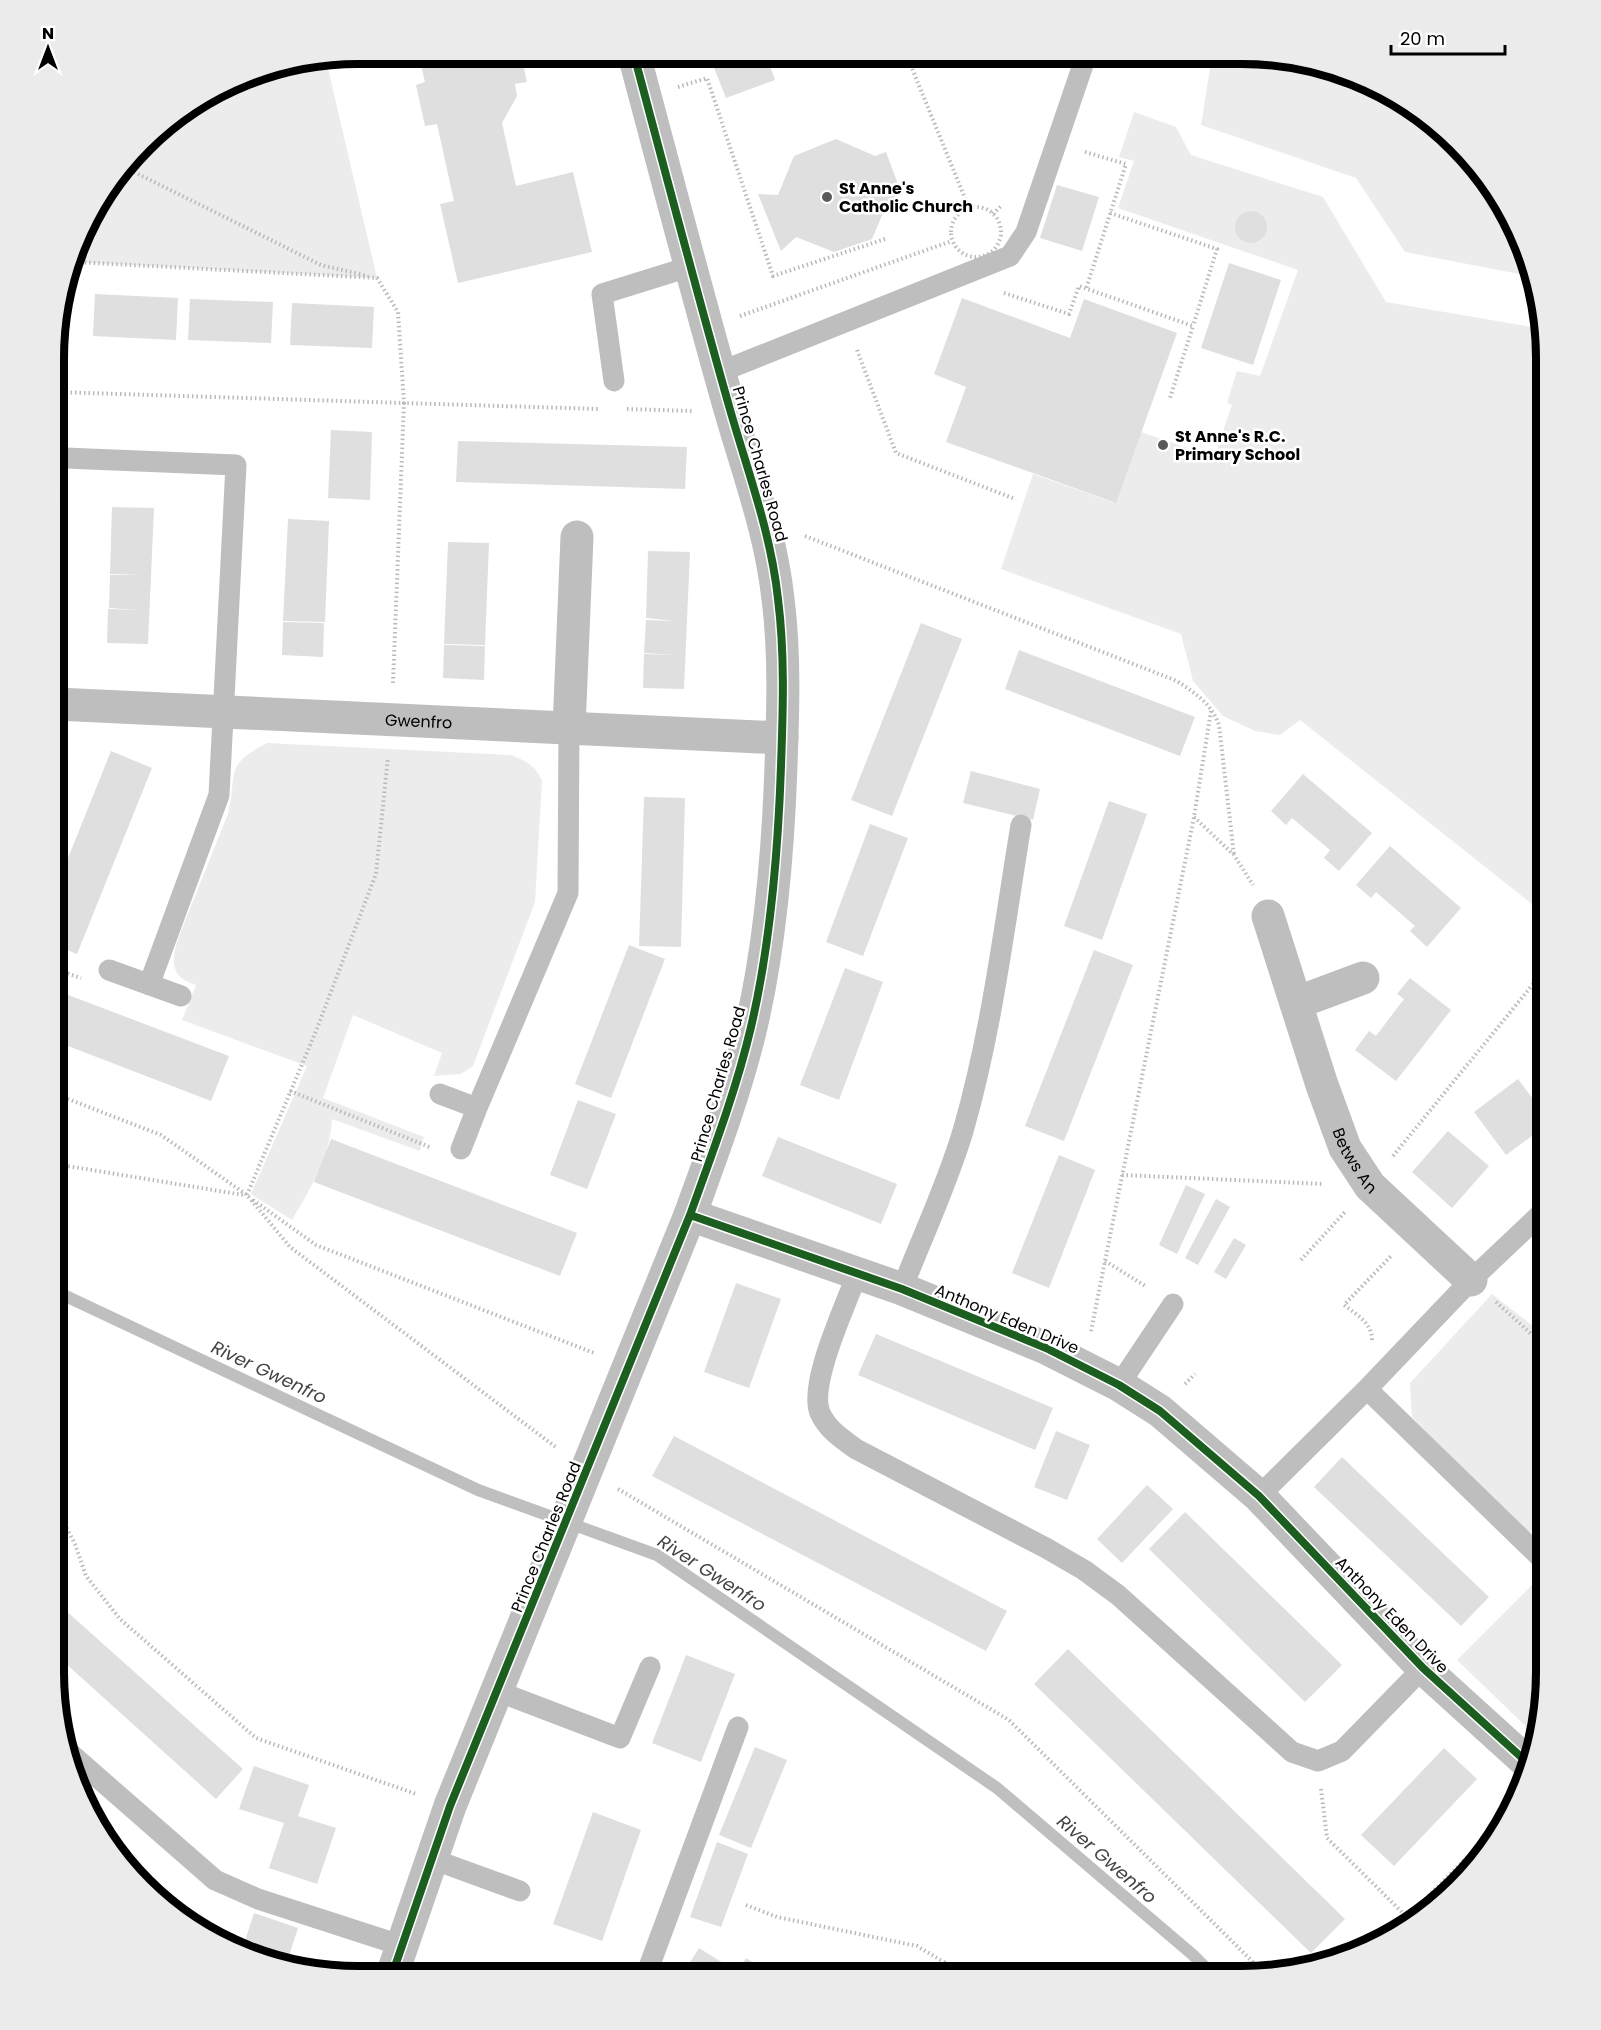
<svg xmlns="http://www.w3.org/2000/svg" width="1601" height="2030" font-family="Poppins,sans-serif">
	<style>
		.green { fill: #ececec }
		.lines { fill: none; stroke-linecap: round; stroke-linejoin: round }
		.stream { stroke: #bfbfbf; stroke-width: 12 }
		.building { fill: #dfdfdf }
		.path { stroke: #b9b9b9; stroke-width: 4; stroke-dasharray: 1.5 3; stroke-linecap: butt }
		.service { stroke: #bebebe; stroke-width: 21 }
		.minor { stroke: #bebebe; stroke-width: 33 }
		.cycleway-casing { stroke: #fff; stroke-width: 11 }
		.cycleway { stroke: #1b5e20; stroke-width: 8 }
		.poi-dot { fill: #595959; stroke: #fff; stroke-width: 2 }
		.labels { text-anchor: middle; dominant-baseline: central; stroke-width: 5; stroke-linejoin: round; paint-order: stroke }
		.poi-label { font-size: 16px; font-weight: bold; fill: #000; stroke: #fff; text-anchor: start }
		.street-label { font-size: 16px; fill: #000; stroke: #fff }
		.water-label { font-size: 18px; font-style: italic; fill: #444; stroke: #fff }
		.rim { fill: none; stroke: #000; stroke-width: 8 }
	</style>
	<rect width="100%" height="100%" fill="#fff"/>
	<!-- green -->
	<path class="green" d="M1212 56 1282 57 1358 77 1412 106 1471 158 1506 207 1535 277 1405 252 1356 178 1201 125Z
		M326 60 377 278 76 262 95 207 158 129 261 70Z
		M1134 112 1176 127 1191 155 1323 197 1386 302 1543 329 1547 359V916L1300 720 1280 735 1255 731 1223 716 1193 681 1181 634 1001 569 1033 474 1115 503 1141 432 1214 457 1232 405 1227 403 1237 371 1260 376 1298 270 1118 208 1134 161 1119 157Z
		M267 743 511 755C526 761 535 765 542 781L535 902 473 1066 461 1074 434 1076 442 1053 353 1015 323 1098 424 1137 420 1151 332 1119C330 1157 311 1188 292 1220L251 1194 307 1066 182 1020 196 985C169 977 171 959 179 936L228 814C238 772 223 766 267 743Z
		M1492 1294 1547 1337 1546 1528 1524 1533 1412 1417 1410 1383Z
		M1546 1571V1691L1537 1737 1457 1660Z"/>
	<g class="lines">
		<!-- stream -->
		<path class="stream" d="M55 1291 478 1490 657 1555 997 1788 1193 1955 1213 1975"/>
	</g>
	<!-- building -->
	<path class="building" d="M452 54H521L527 82 515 84 517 96 502 123 516 186 573 172 592 252 458 283 440 204 454 201 437 124 425 126 416 85 425 82 420 61Z
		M709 55H766L775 80 726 98Z
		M836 139 875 156 886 152 902 195 889 199 872 239 834 252 796 237 781 251 758 194 778 195 794 156Z
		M1057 185 1099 197 1082 251 1040 238Z
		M1235 227a16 16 0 1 1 32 0a16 16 0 1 1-32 0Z
		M1229 263 1281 280 1253 365 1201 348Z
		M95 294 178 298 176 340 93 336Z
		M962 298 1070 338 1084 299 1177 333 1116 503 946 442 966 387 934 374Z
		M190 299 273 302 271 343 188 340Z
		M292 303 374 307 372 348 290 345Z
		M331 430 372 432 370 500 328 498Z
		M458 441 687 447 685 489 456 482Z
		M112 507 154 508 148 644 107 643 108 609 139 610 109 608 110 575H140L110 574Z
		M288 519 329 521 325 622 283 621Z
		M448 542 489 543 485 645 444 644Z
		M648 551 690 552 684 689 643 688 644 654 675 655 644 653 646 620 676 621 646 618Z
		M283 622 324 623 323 657 282 655Z
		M921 623 962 639 892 816 851 800Z
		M444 645 485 646 484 680 443 678Z
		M1019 650 1195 717 1180 756 1005 689Z
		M111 751 152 768 77 954 55 945 56 888Z
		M971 771 1040 789 1033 820 963 803Z
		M1303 774 1372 833 1339 871 1324 858 1330 850 1292 818 1286 825 1271 811Z
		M644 797 685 798 681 947 639 946Z
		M1109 801 1147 814 1102 940 1064 926Z
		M870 824 908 838 863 956 826 942Z
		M1390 846 1461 908 1427 947 1410 931 1415 926 1376 892 1371 898 1356 885Z
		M629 945 665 959 611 1098 575 1084Z
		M1094 950 1133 965 1064 1141 1025 1126Z
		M845 968 883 982 839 1100 800 1085Z
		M1410 978 1451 1010 1396 1081 1355 1050 1369 1031 1376 1036 1404 999 1397 994Z
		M55 990 229 1056 211 1101 55 1041Z
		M1518 1079 1547 1118V1125L1506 1155 1474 1112Z
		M578 1100 616 1114 587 1189 550 1175Z
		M1448 1131 1489 1166 1452 1208 1412 1172Z
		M778 1137 897 1184 881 1224 762 1176Z
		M331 1139 577 1233 560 1276 314 1182Z
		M1059 1155 1095 1170 1049 1288 1012 1273Z
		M1186 1185 1205 1194 1177 1254 1159 1245Z
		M1216 1199 1230 1207 1198 1265 1185 1258Z
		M1234 1238 1246 1245 1226 1279 1214 1272Z
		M736 1283 781 1299 749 1388 704 1372Z
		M876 1334 1053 1408 1035 1450 858 1375Z
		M1056 1431 1090 1445 1067 1500 1034 1487Z
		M674 1436 1007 1611 986 1651 652 1476Z
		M1342 1457 1489 1597 1461 1626 1314 1487Z
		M1147 1485 1173 1509 1122 1563 1097 1539Z
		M1185 1512 1342 1665 1305 1702 1149 1549Z
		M54 1600 243 1769 216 1799 54 1653Z
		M1068 1649 1345 1919 1311 1953 1034 1684Z
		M686 1655 735 1674 701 1762 652 1743Z
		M755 1747 787 1760 751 1848 719 1835Z
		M1444 1748 1477 1779 1394 1866 1361 1835Z
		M254 1766 309 1785 298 1816 336 1828 317 1884 269 1868 284 1823 239 1809Z
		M593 1812 641 1830 602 1941 553 1924Z
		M717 1842 748 1854 721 1927 690 1917Z
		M147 1887 177 1897 173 1910 162 1901Z
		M254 1913 298 1928 286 1965 261 1960 242 1950Z
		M699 1948 736 1971 733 1975H682Z
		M746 1958 773 1975H735Z"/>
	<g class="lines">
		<!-- path -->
		<path class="path" d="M922 56 909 61 969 208
			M678 87 707 78 773 276 885 239
			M1085 152 1126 164 1086 289
			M126 168 321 265 368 276
			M951 232a25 25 0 1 1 50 0a25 25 0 1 1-50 0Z
			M1110 213 1217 249 1193 326
			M993 214 1001 206
			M89 223 110 188
			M1004 293 1069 314 1079 286 1193 326 1170 398
			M740 316 952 241
			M857 350 896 453 1015 499
			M57 392 404 403 398 312 377 278 76 262
			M627 409 692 411
			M65 430 66 290
			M805 536 1177 681C1195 693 1212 704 1219 725L1234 855
			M59 670 64 488
			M393 683 404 403 599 409
			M1194 817 1234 855 1253 885
			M55 969 81 978
			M290 1091 432 1148
			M55 1094 161 1135 247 1195 290 1247 557 1448
			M1393 1156 1547 967
			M55 1164 244 1195
			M1122 1175 1324 1184
			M247 1195 316 1031 376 874 388 757
			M253 1200 316 1245 594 1353
			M1301 1260 1345 1212
			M1105 1261 1147 1287
			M1496 1302 1547 1348
			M1091 1331 1194 817 1211 711
			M1372 1340C1372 1323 1357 1315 1344 1305L1391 1256
			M1185 1384 1195 1374
			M618 1489 1009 1720 1266 1975
			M54 1504 75 1544 86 1576 120 1619 256 1738 416 1794
			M1321 1789 1327 1838 1412 1922
			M746 1905 777 1917 917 1946 944 1962 955 1975
			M1387 1938 1507 1817"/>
		<!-- service -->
		<path class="service" d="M720 372 1010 256 1026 232 1086 56
			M614 381 602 294 692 266
			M65 458 236 465 219 795 149 985
			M109 970 181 996
			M440 1094 477 1108 568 893 569 728
			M461 1149 477 1108
			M857 1274C846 1305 808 1384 820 1413 828 1430 841 1438 856 1449L1046 1548 1084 1570 1118 1595 1292 1752 1318 1761 1342 1751 1423 1668
			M902 1289C922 1237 947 1185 963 1131 992 1031 1004 927 1021 825
			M1119 1385 1173 1304
			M1367 1389 1540 1557
			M1259 1496 1367 1389 1471 1280 1547 1208
			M497 1691 620 1738 650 1667
			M64 1748 215 1880 258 1899 403 1946
			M432 1859 520 1891
			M646 1975 738 1727"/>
		<!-- minor -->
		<g class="minor">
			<path id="s1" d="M56 704 782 738"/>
			<path d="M569 728 577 537"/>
			<path id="s2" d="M1268 916 1322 1085 1345 1148 1370 1186 1471 1280"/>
			<path d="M1296 1003 1363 978"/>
			<path d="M690 1215 902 1289 1046 1348 1119 1385 1160 1411 1259 1496 1423 1668 1531 1766"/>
			<path d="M392 1975 450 1806 690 1215C712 1154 736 1091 751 1027 771 942 778 853 781 766 783 710 785 654 778 599 771 534 749 475 731 413 697 294 666 174 634 55"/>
		</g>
		<defs>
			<path id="cycleway" d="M690 1215 902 1289 1046 1348 1119 1385 1160 1411 1259 1496 1423 1668 1531 1766
				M392 1975 450 1806 690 1215C712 1154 736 1091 751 1027 771 942 778 853 781 766 783 710 785 654 778 599 771 534 749 475 731 413 697 294 666 174 634 55"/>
		</defs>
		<!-- cycleway casing -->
		<use href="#cycleway" class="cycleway-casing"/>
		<!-- cycleway -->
		<use href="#cycleway" class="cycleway"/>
	</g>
	<!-- markers -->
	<g class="poi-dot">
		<circle cx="827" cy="197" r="6"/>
		<circle cx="1163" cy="445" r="6"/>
	</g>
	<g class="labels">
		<!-- poi labels -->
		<g class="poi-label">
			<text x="839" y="188">St Anne's<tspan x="839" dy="18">Catholic Church</tspan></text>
			<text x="1175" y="436">St Anne's R.C.<tspan x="1175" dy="18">Primary School</tspan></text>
		</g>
		<!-- street labels -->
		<g class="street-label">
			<text transform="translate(760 464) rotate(74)">Prince Charles Road</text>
			<text stroke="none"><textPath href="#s1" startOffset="363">Gwenfro</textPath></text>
			<text transform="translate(718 1084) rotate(-74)">Prince Charles Road</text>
			<text stroke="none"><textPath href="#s2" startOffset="260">Betws An</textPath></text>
			<text transform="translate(1007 1319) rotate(23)">Anthony Eden Drive</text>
			<text transform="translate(546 1537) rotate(-68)">Prince Charles Road</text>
			<text transform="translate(1392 1615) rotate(46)">Anthony Eden Drive</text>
		</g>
		<!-- water labels -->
		<g class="water-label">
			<text transform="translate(269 1372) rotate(25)">River Gwenfro</text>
			<text transform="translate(712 1573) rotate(33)">River Gwenfro</text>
			<text transform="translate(1107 1859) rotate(41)">River Gwenfro</text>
		</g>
	</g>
	<!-- crop -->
	<path d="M0 0H1601V2030H0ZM358 64H1242A294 294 0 0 1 1536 358V1672A294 294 0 0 1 1242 1966H358A294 294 0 0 1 64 1672V358A294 294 0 0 1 358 64Z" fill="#ebebeb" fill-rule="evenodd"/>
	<path class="rim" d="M358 64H1242A294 294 0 0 1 1536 358V1672A294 294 0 0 1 1242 1966H358A294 294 0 0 1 64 1672V358A294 294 0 0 1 358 64Z"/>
	<!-- north arrow -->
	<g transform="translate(48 48)" stroke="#ffffff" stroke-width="4.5" paint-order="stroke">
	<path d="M0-4.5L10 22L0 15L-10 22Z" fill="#000000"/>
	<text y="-9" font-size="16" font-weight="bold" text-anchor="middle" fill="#000000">N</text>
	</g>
	<!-- scale -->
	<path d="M1391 45v9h114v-9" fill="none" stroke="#000000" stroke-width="3"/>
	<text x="1400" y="45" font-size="18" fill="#000000" stroke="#ffffff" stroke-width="4.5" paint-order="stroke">20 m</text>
</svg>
